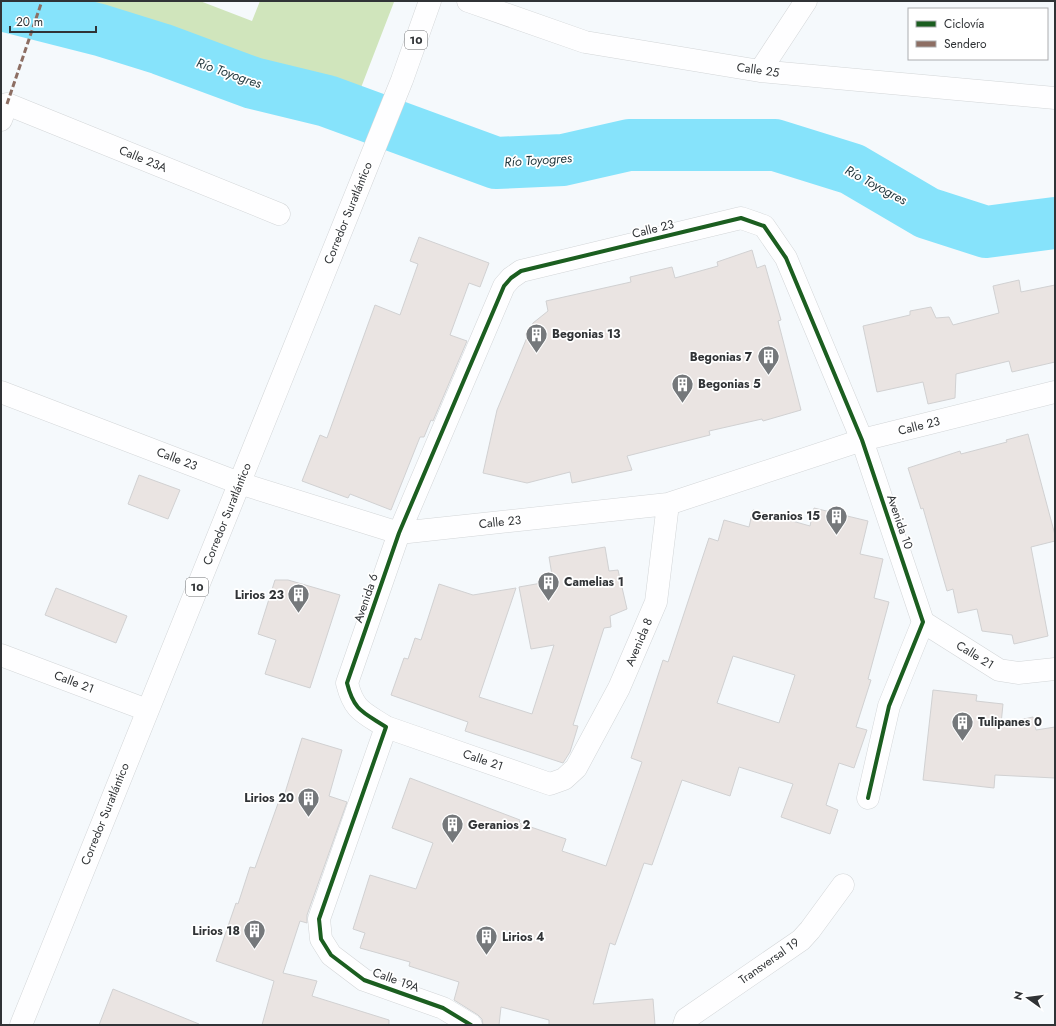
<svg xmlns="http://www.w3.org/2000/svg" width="1056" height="1026" font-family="Jost,sans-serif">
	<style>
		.garden { fill: #d0e5bc }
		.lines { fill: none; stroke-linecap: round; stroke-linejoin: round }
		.river { stroke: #86e3fb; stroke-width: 52 }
		.building { fill: #eae4e2; stroke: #d1d1d2; fill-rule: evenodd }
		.minor-casing { stroke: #d3d6d8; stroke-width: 23 }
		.primary-casing { stroke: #d3d6d8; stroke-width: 23 }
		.minor { stroke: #fefeff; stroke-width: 22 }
		.primary { stroke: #fefeff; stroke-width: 22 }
		.quiet { stroke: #8d6e63; stroke-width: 3; stroke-dasharray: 6 3; stroke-linecap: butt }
		.cycleway-casing { stroke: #fff; stroke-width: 6 }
		.cycleway { stroke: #1b5e20; stroke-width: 4 }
		.labels { text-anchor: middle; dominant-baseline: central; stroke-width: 3.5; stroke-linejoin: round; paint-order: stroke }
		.shield { fill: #fff; stroke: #6e7072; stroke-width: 1 }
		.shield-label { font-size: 11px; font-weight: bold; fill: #303336 }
		.street-label { font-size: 12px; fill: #303336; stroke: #fff }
		.poi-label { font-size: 12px; font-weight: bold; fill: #303336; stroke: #fff; text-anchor: start }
		.water-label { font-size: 13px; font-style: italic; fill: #1f353b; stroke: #fff }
	</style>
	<rect width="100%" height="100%" fill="#f5f9fc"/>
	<!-- garden -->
	<path class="garden" d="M54 1H200L252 21 260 1 394 2 357 98 162 31 53 4Z"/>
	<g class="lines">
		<!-- river -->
		<path class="river" d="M1 5 100 30 161 49 253 83 327 101 496 163 563 160 629 145H775L852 169 927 213 986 232 1055 223"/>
	</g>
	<!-- building -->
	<path class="building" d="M419 237 489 263 480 287 469 283 450 335 467 341 433 421 431 420 424 437H420L391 510 350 494 348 498 302 481 320 435 327 438 375 305 400 315 418 264 410 261Z
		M752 250 757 268 765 265 781 320 778 321 801 410 763 421 762 419 709 431 710 435 627 456 632 470 572 483 570 472 527 483 483 473 497 410 533 323 548 311 546 301 631 282 630 277 672 267 675 278 718 266 717 262Z
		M1019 280 1021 292 1055 285V362L1012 372 1009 361 956 374 955 398 928 404 923 382 877 392 863 326 910 315V311L931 307 936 318 949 317 953 325 999 313 993 286Z
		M1028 434 1055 535V541L1031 547 1048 636 1014 644 1012 635 982 631 977 609 958 613 953 589 947 591 923 508 921 509 908 468 960 451 961 454 1007 442 1006 440Z
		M139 475 180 490 168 519 128 504Z
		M814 508 868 521 860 554 883 559 874 598 889 602 868 679 871 680 856 727 867 730 854 768 839 763 826 805 838 810 830 834 781 817 793 784 739 767 730 796 682 780 652 865 644 863 615 945 610 943 593 1004 653 999 655 1025H549V1020L501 1007 499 1025H483L482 1019 478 1015 454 1000 459 982 409 966 410 962 360 948 365 933 353 929 370 875 416 889 433 843 392 828 410 778 520 820 519 823 566 839 562 851 606 866 642 762 631 758 663 660 668 662 709 538 718 541 724 520 749 527 753 510 810 526ZM733 656 795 675 779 723 717 703Z
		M605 547 609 571 618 570 627 609 610 616 611 627 604 628 573 725 578 726 570 752 563 763 465 731 468 722 391 695 404 658 408 659 415 638 421 640 439 584 473 595 516 588 479 697 532 714 554 645 531 649 519 587 553 581 549 557Z
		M275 580H288L340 595 310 688 265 674 276 640 258 634Z
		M56 588 127 616 116 643 45 615Z
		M933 690 977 695 976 701 1003 704 1001 724 1033 717 1036 730 1055 727V778L995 775 994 788 923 780Z
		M302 738 342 750 329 796 347 802 307 915V923L300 921 283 973 317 981 312 996 389 1020V1025H262L274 981 216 961 236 903 238 904 250 867 255 868 281 795 284 796Z
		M113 989 199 1024V1025H99Z"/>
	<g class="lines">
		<defs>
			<path id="minor" d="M468 1 585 42 760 71 1055 98
				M760 71 806 1
				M1 120 7 104 279 214
				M1 392 239 483 399 533 668 504 862 440 1055 392
				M923 622 999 670 1018 673 1055 669
				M1 655 147 710
				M386 727 550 784 564 779 576 768 619 688 656 602 668 504
				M471 1025 443 1008 364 980 331 955 321 939 319 919 386 727C363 712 354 711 347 683L399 533 504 286 511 278 521 271 741 218 764 226 786 258 862 440 923 622 889 706 868 798
				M684 1025 686 1019 801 940 810 930 843 885"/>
			<path id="primary" d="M21 1025 402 80 430 1"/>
		</defs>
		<!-- minor casing -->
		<use href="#minor" class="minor-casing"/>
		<!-- primary casing -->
		<use href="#primary" class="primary-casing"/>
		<!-- minor -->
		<use href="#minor" class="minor"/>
		<!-- primary -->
		<use href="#primary" class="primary"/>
		<!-- quiet -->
		<path class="quiet" d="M7 104 42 1"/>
		<defs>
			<path id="cycleway" d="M471 1025 443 1008 364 980 331 955 321 939 319 919 386 727C363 712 354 711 347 683L399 533 504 286 511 278 521 271 741 218 764 226 786 258 862 440 923 622 889 706 868 798"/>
		</defs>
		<!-- cycleway casing -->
		<use href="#cycleway" class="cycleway-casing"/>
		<!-- cycleway -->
		<use href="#cycleway" class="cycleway"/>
	</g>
	<!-- icons -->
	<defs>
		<symbol id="building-pin" viewBox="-11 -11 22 30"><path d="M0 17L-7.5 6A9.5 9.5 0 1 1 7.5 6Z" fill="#75787b" stroke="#fff"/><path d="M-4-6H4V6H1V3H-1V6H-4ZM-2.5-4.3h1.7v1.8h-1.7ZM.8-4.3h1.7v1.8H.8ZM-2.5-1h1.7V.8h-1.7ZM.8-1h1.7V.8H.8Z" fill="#fff"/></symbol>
	</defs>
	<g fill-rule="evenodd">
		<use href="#building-pin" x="524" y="322" width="25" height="34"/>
		<use href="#building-pin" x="756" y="344" width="25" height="34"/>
		<use href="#building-pin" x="670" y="372" width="25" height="34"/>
		<use href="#building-pin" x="824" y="504" width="25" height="34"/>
		<use href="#building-pin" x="536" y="570" width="25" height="34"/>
		<use href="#building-pin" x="286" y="582" width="25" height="34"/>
		<use href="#building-pin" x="950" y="710" width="25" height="34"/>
		<use href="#building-pin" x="296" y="786" width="25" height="34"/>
		<use href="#building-pin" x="440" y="812" width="25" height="34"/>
		<use href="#building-pin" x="242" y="918" width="25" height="34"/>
		<use href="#building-pin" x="474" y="924" width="25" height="34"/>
	</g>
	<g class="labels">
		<!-- shield labels -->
		<g class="shield">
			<rect x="405" y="31" width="22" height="18" rx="3"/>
			<rect x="186" y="578" width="22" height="18" rx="3"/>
		</g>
		<g class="shield-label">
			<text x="416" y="40">10</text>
			<text x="197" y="587">10</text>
		</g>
		<!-- street labels -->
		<g class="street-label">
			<text transform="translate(758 70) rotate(8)">Calle 25</text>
			<text transform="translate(143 159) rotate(22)">Calle 23A</text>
			<text transform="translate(348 213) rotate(-68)">Corredor Suratlántico</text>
			<text transform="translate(653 229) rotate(-14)">Calle 23</text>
			<text transform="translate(919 426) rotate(-14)">Calle 23</text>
			<text transform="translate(177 459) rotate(21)">Calle 23</text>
			<text transform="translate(227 514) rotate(-68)">Corredor Suratlántico</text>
			<text transform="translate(500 522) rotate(-6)">Calle 23</text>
			<text transform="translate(900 522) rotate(71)">Avenida 10</text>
			<text transform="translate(366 598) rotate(-71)">Avenida 6</text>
			<text transform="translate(639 642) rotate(-67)">Avenida 8</text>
			<text transform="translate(975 655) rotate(32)">Calle 21</text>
			<text transform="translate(74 682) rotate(21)">Calle 21</text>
			<text transform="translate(483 760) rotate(19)">Calle 21</text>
			<text transform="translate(105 814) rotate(-68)">Corredor Suratlántico</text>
			<text transform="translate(769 961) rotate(-35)">Transversal 19</text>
			<text transform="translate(396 980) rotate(20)">Calle 19A</text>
		</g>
		<!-- poi labels -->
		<g class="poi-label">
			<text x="552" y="334">Begonias 13</text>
			<text x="752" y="357" text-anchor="end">Begonias 7</text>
			<text x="698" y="384">Begonias 5</text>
			<text x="820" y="516" text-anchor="end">Geranios 15</text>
			<text x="564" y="582">Camelias 1</text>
			<text x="284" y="595" text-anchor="end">Lirios 23</text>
			<text x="978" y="722">Tulipanes 0</text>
			<text x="294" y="798" text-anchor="end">Lirios 20</text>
			<text x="468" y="825">Geranios 2</text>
			<text x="240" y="931" text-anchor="end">Lirios 18</text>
			<text x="502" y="937">Lirios 4</text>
		</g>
		<!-- water labels -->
		<g class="water-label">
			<text transform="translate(229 73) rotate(19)">Río Toyogres</text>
			<text transform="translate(538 160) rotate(-4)">Río Toyogres</text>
			<text transform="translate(876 185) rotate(28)">Río Toyogres</text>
		</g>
	</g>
	<!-- border -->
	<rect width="1056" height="1026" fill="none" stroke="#303336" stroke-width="4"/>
	<!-- legend -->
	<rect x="908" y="8" width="140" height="52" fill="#ffffff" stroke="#acadaf"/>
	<rect x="916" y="21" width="20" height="6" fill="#1b5e20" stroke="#acadaf"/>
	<text x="944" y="28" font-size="12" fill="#303336">Ciclovía</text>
	<rect x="916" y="41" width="20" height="6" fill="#8d6e63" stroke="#acadaf"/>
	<text x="944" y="48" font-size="12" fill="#303336">Sendero</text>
	<!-- north arrow -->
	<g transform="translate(1028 998) rotate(284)" stroke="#ffffff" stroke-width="3" paint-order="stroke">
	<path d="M0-3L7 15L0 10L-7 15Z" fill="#303336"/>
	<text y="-6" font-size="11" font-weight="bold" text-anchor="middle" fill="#303336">N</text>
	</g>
	<!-- scale -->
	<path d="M10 26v6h86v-6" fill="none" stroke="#303336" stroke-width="2"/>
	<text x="16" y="26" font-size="12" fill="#303336" stroke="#ffffff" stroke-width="3" paint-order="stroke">20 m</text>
</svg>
